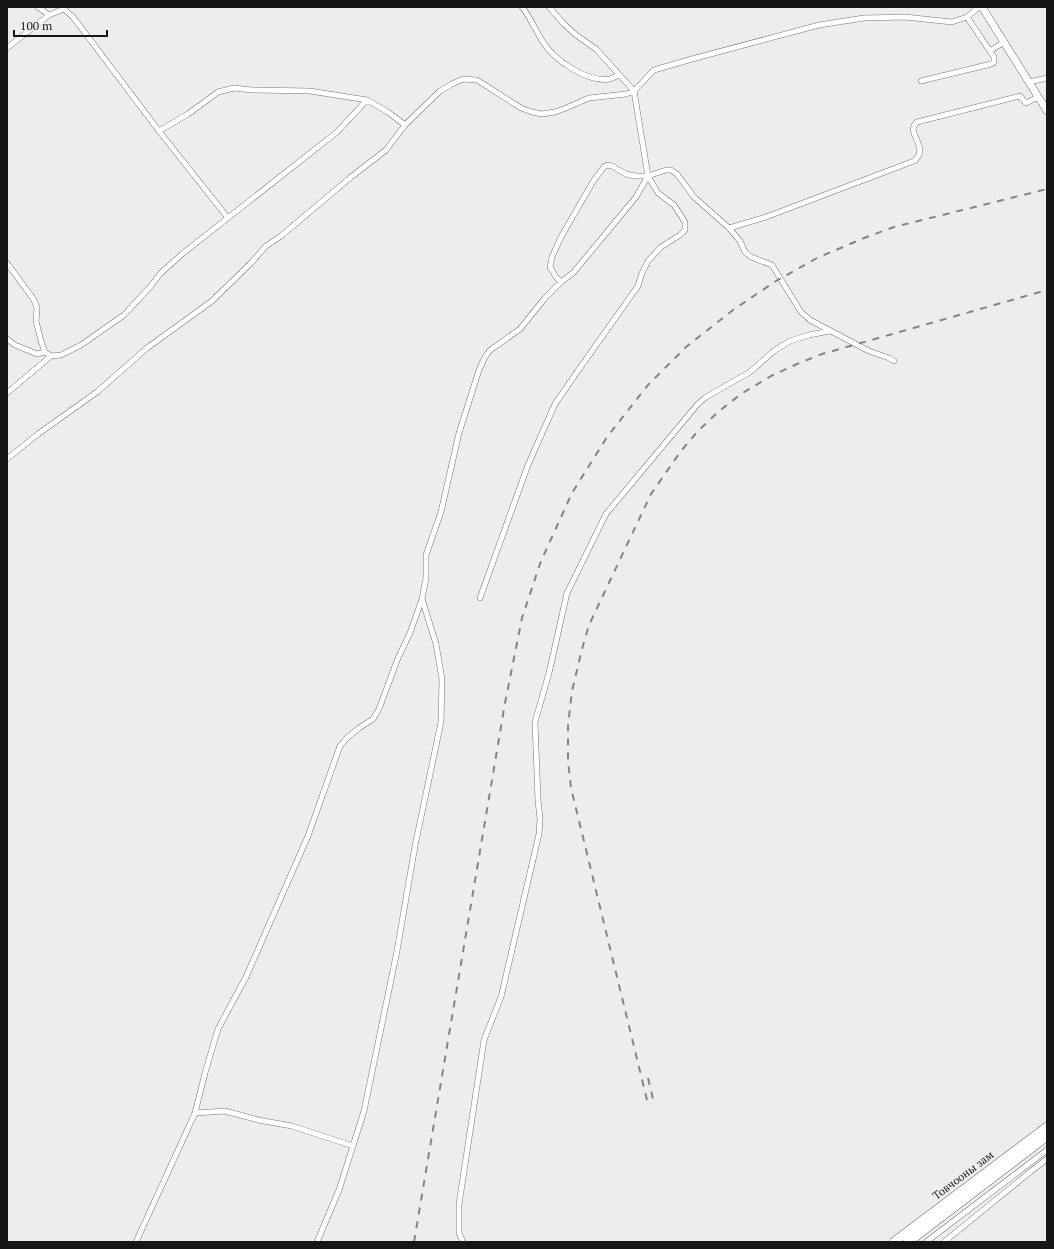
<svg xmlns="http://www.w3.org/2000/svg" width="1054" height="1249" font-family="'PT Serif',serif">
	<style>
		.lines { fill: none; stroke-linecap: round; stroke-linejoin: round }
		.minor-casing { stroke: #767477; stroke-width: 6 }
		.secondary-casing { stroke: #767477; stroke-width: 8 }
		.trunk-casing { stroke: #767477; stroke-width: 10 }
		.minor { stroke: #fff; stroke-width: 5 }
		.secondary { stroke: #fff; stroke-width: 7 }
		.trunk { stroke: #fff; stroke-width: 9 }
		.rail { stroke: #858385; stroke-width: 2; stroke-dasharray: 7 7; stroke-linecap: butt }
		.labels { text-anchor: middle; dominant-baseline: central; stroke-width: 4; stroke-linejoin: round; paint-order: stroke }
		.street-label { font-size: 11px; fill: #171617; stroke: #efecf0 }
	</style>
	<rect width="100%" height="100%" fill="#efecf0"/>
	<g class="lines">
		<defs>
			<path id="minor" d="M38 7 49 15
				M522 7C531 18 535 30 543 42 554 60 588 83 610 79 613 78 616 76 619 75
				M7 48 49 15 64 9 73 17 159 131 188 114 218 92 234 88 252 90 310 91 367 100 388 112 405 125
				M990 51 1004 42
				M921 81 991 64 994 62V57L967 17
				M1029 82 1047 78
				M159 131 228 218
				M729 228 766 217 914 161C931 147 904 133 917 122L1020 96 1026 103 1038 97
				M7 263 34 300 37 308 36 321 41 341 45 352 51 356 61 355 81 345 124 315 150 287 161 273 182 254 337 132 367 100
				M561 282 556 277 550 267 552 257 561 237 594 180 604 167 607 165 612 166 626 174 635 176H648L666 170H671L677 174 694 197 729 228 740 241 745 252 751 257 772 265 801 312 810 320 869 351 889 358 894 361
				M7 339 15 345 37 354 45 352
				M7 393 51 356
				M7 459 38 434 97 392 147 348 212 301 251 263 266 246 281 236 351 177 386 150 405 125 440 91 452 84 463 79 477 80 521 108 532 112 542 114 555 112 566 108 589 98 626 94 634 91 654 70 692 59 819 25 864 18 905 17 952 22 967 17 979 7
				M480 598 528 465 555 404 582 365 638 286 642 273 648 261 661 247 680 235 685 230V222L674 205 658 193 648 176 634 91 596 49 576 35 564 24 549 7
				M195 1113 205 1073 218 1029 246 977 308 836 340 746 347 738 359 728 373 719 379 709 398 658 410 633 422 599 426 578V555L441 512 459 433 479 370 484 359 489 351 520 329 545 298 561 282 573 273 636 197 648 176
				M136 1242 195 1113 225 1111 258 1120 292 1126 353 1146
				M317 1242 339 1190 364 1111 397 951 415 846 441 722 442 679 436 644 422 599
				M463 1242 459 1233V1204L484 1040 501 997 539 834 540 819 538 800 535 722 549 673 567 593 606 514 697 405 706 397 750 372 775 350 790 341 809 335 830 331
				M926 1242 1047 1150
				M944 1242 1030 1172 1047 1159"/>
			<path id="secondary" d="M982 7 1047 111"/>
			<path id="trunk" d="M894 1242 1047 1127
				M908 1242 1047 1136"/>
		</defs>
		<!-- minor casing -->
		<use href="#minor" class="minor-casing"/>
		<!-- secondary casing -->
		<use href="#secondary" class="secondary-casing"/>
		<!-- trunk casing -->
		<use href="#trunk" class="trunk-casing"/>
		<!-- minor -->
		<use href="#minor" class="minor"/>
		<!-- secondary -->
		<use href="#secondary" class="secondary"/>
		<!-- trunk -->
		<use href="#trunk" class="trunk"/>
		<!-- rail -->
		<path class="rail" d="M648 1078 653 1099
			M647 1100 571 788 568 761V726L572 691 582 649 589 625 651 494 681 451 698 431 718 412 741 394 771 376 797 364 822 354 1047 290
			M414 1242 505 703 522 618 541 561 572 493 607 437 648 385 686 347 733 310 776 281 817 258 864 238 894 227 1047 189"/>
	</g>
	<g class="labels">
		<!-- street labels -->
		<g class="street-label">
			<text transform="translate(963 1175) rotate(-37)">Товчооны зам</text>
		</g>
	</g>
	<!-- border -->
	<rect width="1054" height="1249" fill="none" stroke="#171617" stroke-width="16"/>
	<!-- scale -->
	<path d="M14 30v6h93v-6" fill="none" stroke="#171617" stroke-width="2"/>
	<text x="20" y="30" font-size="12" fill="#171617" stroke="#efecf0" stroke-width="3" paint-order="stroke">100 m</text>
</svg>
